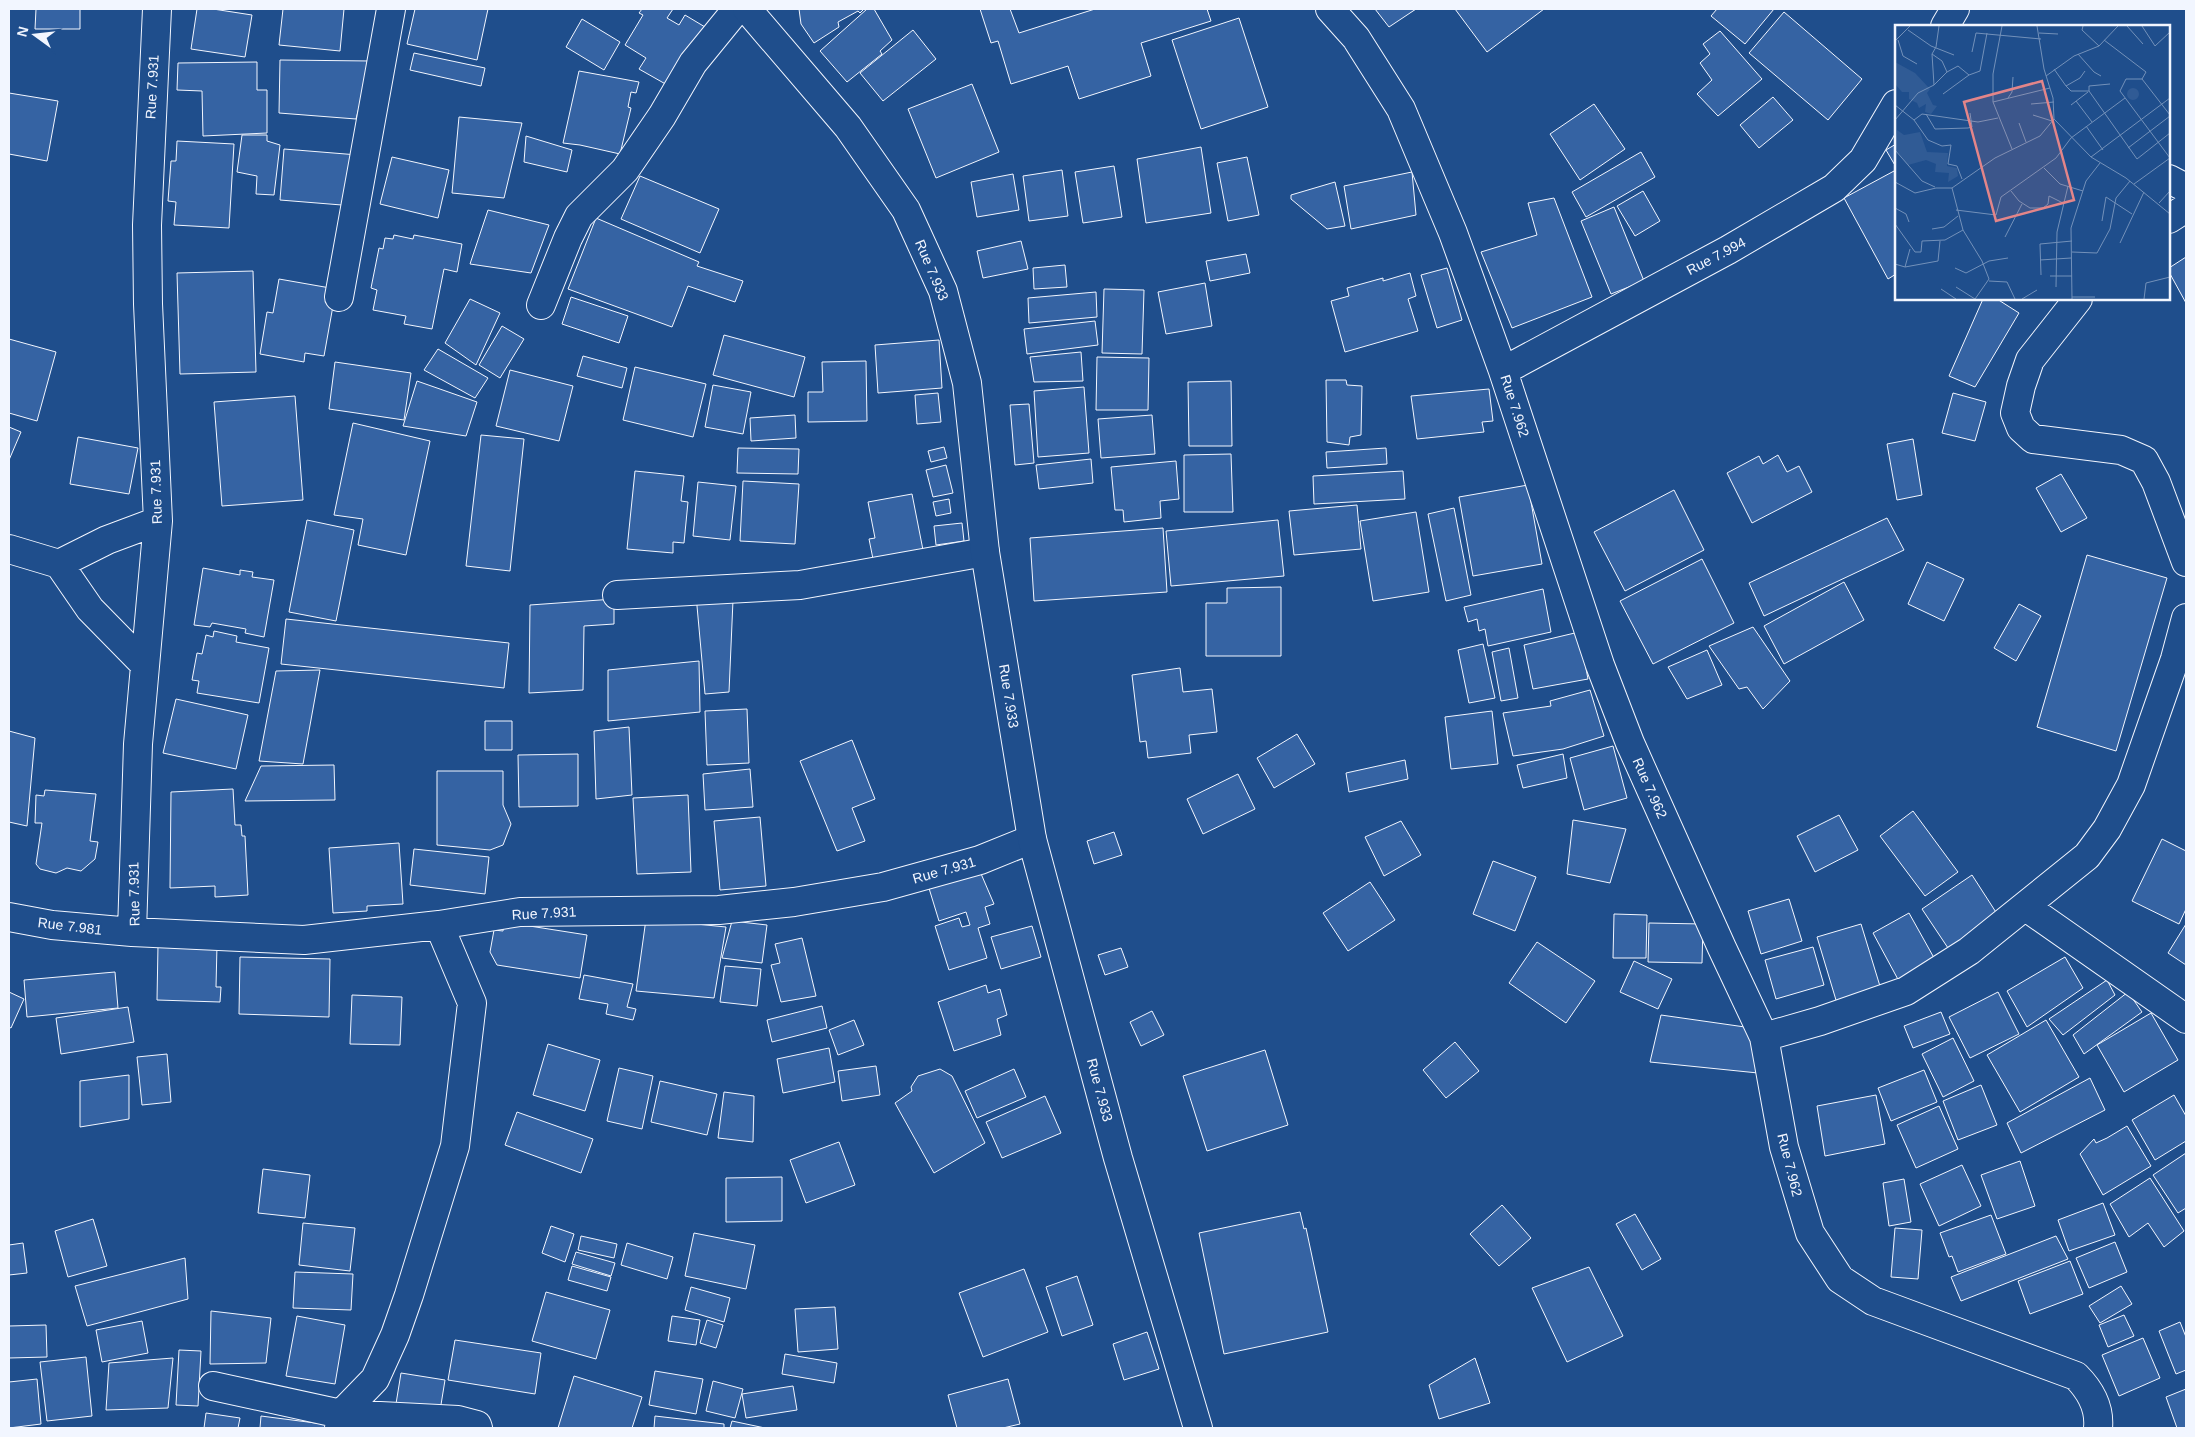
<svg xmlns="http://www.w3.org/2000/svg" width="2195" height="1437" font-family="Arial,sans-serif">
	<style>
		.building { fill: #3563a3; stroke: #f2f6ff }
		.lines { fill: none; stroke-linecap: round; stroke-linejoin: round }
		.minor-casing { stroke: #f2f6ff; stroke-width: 30 }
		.tertiary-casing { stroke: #f2f6ff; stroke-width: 30 }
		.minor { stroke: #1f4e8c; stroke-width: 28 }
		.tertiary { stroke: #1f4e8c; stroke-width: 28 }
		.labels { text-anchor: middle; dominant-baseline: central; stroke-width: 4; stroke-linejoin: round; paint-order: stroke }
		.street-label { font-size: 14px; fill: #f2f6ff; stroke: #1f4e8c }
		.inset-road { fill: none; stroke: #7391ba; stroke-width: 1 }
		.view { fill: #e38589; fill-opacity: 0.15; stroke: #e38589; stroke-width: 2.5 }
		.inset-edge { fill: none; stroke: #f2f6ff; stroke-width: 2.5 }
	</style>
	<rect width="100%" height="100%" fill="#1f4e8c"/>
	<!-- building -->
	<path class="building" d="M36 9H80V29H35Z
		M197 9H213L252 15 245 57 191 49Z
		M283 9H344L340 51 279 45Z
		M415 9H488L477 60 407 44Z
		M642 9H673L667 18 679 25 685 15 705 27 669 86 639 69 646 58 625 45 643 15 639 13Z
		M799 9H864L860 13 858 11 838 22 839 27 814 43 801 24Z
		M867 9H874L892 40 880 51 882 54 847 82 820 51Z
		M980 9H1010L1019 33 1095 9H1207L1211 21 1141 43 1151 76 1079 99 1068 66 1011 84 998 41 991 43Z
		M1375 9H1416L1389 27Z
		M1455 9H1544L1487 52Z
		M1717 9H1774L1745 44 1711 16Z
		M1784 12 1862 79 1828 120 1749 53Z
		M1239 18 1268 107 1201 129 1172 40Z
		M582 19 620 42 604 70 566 47Z
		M913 30 936 59 883 101 860 73Z
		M1720 31 1762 79 1718 116 1697 94 1712 80 1700 63 1710 54 1703 44Z
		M414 53 485 68 481 86 410 70Z
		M280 60 371 61 356 119 279 113Z
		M257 62V90H267V133L203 136 202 91 177 90 178 63Z
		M579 71 639 82 636 93 631 92 628 107 631 108 620 154 580 145 563 143Z
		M972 84 999 152 936 178 908 109Z
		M9 93 58 101 47 161 9 154Z
		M1773 97 1793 120 1759 148 1740 125Z
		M1594 104 1625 149 1580 180 1550 134Z
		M459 117 522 123 504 198 452 193Z
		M242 135H267V141L280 145 274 195 256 194 257 176 237 172Z
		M526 136 572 150 567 172 524 162Z
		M177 141 234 144 229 228 174 225 176 202 168 201 171 161H176Z
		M1896 144V167L1886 150Z
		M1201 147 1211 213 1146 223 1137 159Z
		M284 149 358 155 354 206 280 200Z
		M1641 152 1655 177 1586 217 1572 192Z
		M392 157 449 170 438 218 380 204Z
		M1247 157 1259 215 1228 221 1217 163Z
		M1114 166 1122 217 1083 223 1075 172Z
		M1062 170 1068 216 1029 221 1023 176Z
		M1894 171 1896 176V274L1888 279 1844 198Z
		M1412 172 1416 215 1351 229 1344 186Z
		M1013 174 1019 210 977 217 971 182Z
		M640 176 719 209 700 253 621 219Z
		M1335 182 1345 226 1327 229 1291 199V195Z
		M1643 191 1660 221 1635 236 1617 206Z
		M1554 198 1592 297 1512 328 1481 252 1537 235 1528 203Z
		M1614 207 1644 281 1611 294 1581 221Z
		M488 210 549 225 531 273 470 264Z
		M596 218 699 262 697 266 743 281 735 302 688 286 672 327 568 289Z
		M394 235 413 239 414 235 462 244 457 272 444 269 432 329 404 324 406 316 373 310 377 290 371 288 379 248 383 249 385 238 393 239Z
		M1021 241 1028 269 983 278 977 251Z
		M1246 254 1250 273 1210 281 1206 261Z
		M2186 257V303L2169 272V268Z
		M1065 265 1067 287 1034 289 1033 268Z
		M1447 268 1462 320 1437 328 1421 275Z
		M253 271 256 372 180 374 177 273Z
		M1410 273 1416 296 1408 299 1418 331 1345 352 1331 301 1349 296 1347 288 1383 278V281Z
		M279 279 336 289 324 356 305 353 304 362 260 354 267 312 273 313Z
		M1205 283 1212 326 1166 334 1158 292Z
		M1104 289 1144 290 1142 354 1102 353Z
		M1096 292 1097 317 1029 323 1028 298Z
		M571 297 628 316 619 343 562 324Z
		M470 299 500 313 476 365 445 343Z
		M1983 299H1997L2019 313 1975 387 1949 376Z
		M1095 321 1098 345 1027 354 1024 329Z
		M502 326 524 339 500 378 479 365Z
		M724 335 805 357 794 397 713 375Z
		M9 339 56 352 37 421 9 413Z
		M939 340 942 388 878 393 875 345Z
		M438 349 488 378 475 398 424 370Z
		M1081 352 1083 381 1034 382 1030 357Z
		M583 356 627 368 622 388 577 376Z
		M1097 357 1149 358 1148 410H1096Z
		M866 361 867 421 808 422V392H823L822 362Z
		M335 362 411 373 404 420 329 409Z
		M635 367 706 384 693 437 623 420Z
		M510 370 573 386 559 441 496 426Z
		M1326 380H1346L1347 385 1362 386 1361 435 1350 437 1349 445 1327 442Z
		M417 381 477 402 466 436 403 426Z
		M1231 381 1232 446H1189L1188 382Z
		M713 385 751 392 743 434 705 427Z
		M1084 387 1089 453 1038 457 1034 391Z
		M1489 389 1493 421 1482 422 1484 432 1417 439 1411 396Z
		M938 393 941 422 917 424 915 395Z
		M1953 393 1986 402 1975 441 1942 433Z
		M295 396 303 500 222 506 214 402Z
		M1029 404 1034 463 1015 465 1010 405Z
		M795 415 796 438 751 441 750 418Z
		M1152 415 1155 454 1101 458 1098 419Z
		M353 423 430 441 406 555 358 545 363 519 334 515Z
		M9 427 21 432 9 460Z
		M481 435 524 439 510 571 466 566Z
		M78 437 138 448 129 494 70 484Z
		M1913 439 1922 495 1897 500 1887 444Z
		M944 447 947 458 931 462 928 451Z
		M738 448 799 449 798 474 737 473Z
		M1386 448 1387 464 1327 468 1326 452Z
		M1231 454 1233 512H1184V455Z
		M1778 455 1787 472 1799 466 1812 492 1752 523 1727 473 1759 456 1763 464Z
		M1091 459 1093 483 1039 489 1036 465Z
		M1176 461 1179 499 1160 501 1161 518 1124 522 1123 510H1115L1111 467Z
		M946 465 953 493 933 497 926 470Z
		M635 471 684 476 681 501 688 502 684 543 673 542V553L627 549Z
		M1403 471 1405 499 1314 504 1313 476Z
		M2061 474 2087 518 2061 532 2036 488Z
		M743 481 799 484 795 544 740 541Z
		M698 482 736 486 730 540 693 536Z
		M1528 485 1542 564 1473 576 1459 497Z
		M1674 490 1704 550 1625 591 1594 532Z
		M912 494 923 550 873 559 869 539 875 538 868 502Z
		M949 499 951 513 936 516 933 502Z
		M1357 505 1361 549 1294 555 1289 511Z
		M1454 508 1471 595 1446 601 1428 514Z
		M1416 512 1429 592 1373 601 1360 521Z
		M1887 518 1904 550 1764 616 1749 583Z
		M307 520 354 530 336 621 289 612Z
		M1278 520 1284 576 1171 586 1166 531Z
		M962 523 964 541 936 545 934 526Z
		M1163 528 1167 592 1034 601 1030 538Z
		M2087 555 2167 578 2116 751 2037 727Z
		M1702 559 1734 623 1653 664 1620 601Z
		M1927 562 1964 579 1944 621 1908 604Z
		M203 568 240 575V570L253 572 252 577 274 580 264 637 245 633 246 629 212 623 210 627 194 625Z
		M1844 582 1864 620 1784 664 1764 626Z
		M1281 587V656H1206V603H1227V588Z
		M1543 589 1551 632 1488 646 1485 629 1479 631 1477 619 1468 622 1464 607Z
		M696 595 733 600 729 692 705 694Z
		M614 599V624L584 626 583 690 529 693 530 605Z
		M2019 604 2041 616 2016 661 1994 648Z
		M286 619 509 643 504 688 281 664Z
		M1753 627 1790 681 1763 709 1747 687 1739 689 1709 646Z
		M214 631 237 636 236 642 269 648 259 703 197 693 199 681 192 680 197 653 202 654 206 635 213 637Z
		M1579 632 1588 679 1533 689 1524 645Z
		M1483 644 1495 698 1469 703 1458 650Z
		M1509 648 1518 698 1501 701 1492 652Z
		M1707 650 1722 685 1687 699 1668 667Z
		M699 661 700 712 608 721V670Z
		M1180 668 1183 692 1212 689 1217 732 1189 735 1191 753 1148 758 1146 741 1140 742 1132 675Z
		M320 670 303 764 259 761 276 671Z
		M1590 690 1604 736 1563 749 1513 756 1503 713 1551 706 1550 701Z
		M176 699 248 715 236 769 163 753Z
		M747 709 749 763 707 765 705 711Z
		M1492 711 1498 764 1451 769 1445 717Z
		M485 721H512V750H485Z
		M629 727 632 795 596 799 594 731Z
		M9 731 35 738 27 826 9 822Z
		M1297 734 1315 764 1274 788 1257 758Z
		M852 740 875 799 852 808 865 841 837 851 800 761Z
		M1613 746 1627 798 1584 810 1570 758Z
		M578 754V806L519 807 518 755Z
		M1563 754 1567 778 1523 788 1517 765Z
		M1405 760 1408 779 1349 792 1346 773Z
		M334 765 335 800 245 801 261 766Z
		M750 769 753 807 705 810 703 774Z
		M437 771H503V805L511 824 503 845 490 850 437 845Z
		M1238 774 1255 809 1203 834 1187 799Z
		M233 789 235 825H241L242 836H245L248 895 215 897V886L170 888 171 792Z
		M45 790 96 794 90 841 98 842 95 859 81 871 67 868 56 873 40 869 36 864 42 823H35L36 795 44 796Z
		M688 795 691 872 637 874 633 798Z
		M1913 811 1958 872 1925 896 1880 836Z
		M1839 815 1858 850 1815 872 1797 836Z
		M760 817 766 886 720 890 714 821Z
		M1573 820 1626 829 1610 883 1567 874Z
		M1401 821 1421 855 1384 876 1365 837Z
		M1114 832 1122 855 1094 864 1087 841Z
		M2162 839 2186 851V909L2179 924 2132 901Z
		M399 843 403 904 367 906V911L333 913 329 848Z
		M414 849 489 857 485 894 410 885Z
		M1493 861 1536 877 1515 931 1473 914Z
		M979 869 994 904 985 907 990 924 978 928 987 958 949 970 935 926 959 918 962 927 970 925 966 912 939 921 928 885Z
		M1972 875 2001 920 1952 954 1922 909Z
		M1370 882 1395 920 1348 951 1323 913Z
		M1789 899 1802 941 1761 954 1748 911Z
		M1909 913 1938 965 1901 985 1873 933Z
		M1614 914 1647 915 1646 958H1613Z
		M646 919 726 927 714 998 636 991Z
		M732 921 767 925 762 963 722 958Z
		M504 922 587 935 580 978 497 965 490 952 494 930 503 931Z
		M1649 923 1703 924 1702 963 1648 962Z
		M1861 924 1883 996 1839 1010 1817 937Z
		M2186 924V965L2168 953Z
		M1032 926 1041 957 1001 969 991 937Z
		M802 938 816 996 781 1002 771 965 780 963 775 944Z
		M1537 942 1595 981 1566 1023 1509 983Z
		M158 945H217L216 987H221L220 1002 157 1000Z
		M1813 947 1824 985 1776 999 1765 960Z
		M1121 948 1128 967 1105 975 1098 955Z
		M240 957 330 959 329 1017 239 1014Z
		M2065 957 2083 988 2027 1027 2007 991Z
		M1634 961 1672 979 1658 1009 1620 992Z
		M725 966 761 969 757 1006 720 1002Z
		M115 972 118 1008 27 1017 24 980Z
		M584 975 633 984 627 1007 636 1009 633 1020 606 1014 608 1004 579 999Z
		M2107 980 2115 995 2063 1035 2049 1019Z
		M986 985 988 993 1000 989 1007 1015 997 1019 1001 1035 954 1051 938 1002Z
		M9 992 24 999 11 1028 9 1027Z
		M1998 992 2019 1034 1970 1058 1949 1017Z
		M2128 992 2142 1012 2084 1054 2073 1035Z
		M352 995 402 997 400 1045 350 1044Z
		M822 1006 827 1028 772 1042 767 1020Z
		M128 1007 134 1042 61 1054 56 1018Z
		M1152 1011 1164 1035 1141 1046 1130 1022Z
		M1941 1012 1950 1034 1913 1048 1904 1026Z
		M2151 1013 2178 1060 2124 1092 2097 1045Z
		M1661 1015 1752 1028 1758 1073 1650 1062Z
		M854 1020 864 1045 838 1055 829 1030Z
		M2046 1020 2079 1077 2020 1112 1987 1055Z
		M1953 1038 1974 1081 1943 1097 1922 1054Z
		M1455 1042 1479 1071 1446 1098 1423 1070Z
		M548 1044 600 1060 585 1111 533 1095Z
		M829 1048 835 1082 783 1093 777 1059Z
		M1265 1050 1288 1125 1207 1151 1183 1076Z
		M167 1054 171 1102 142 1105 137 1057Z
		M876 1066 880 1095 842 1101 838 1071Z
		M619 1068 653 1076 642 1129 607 1121Z
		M940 1069 952 1076 985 1143 934 1173 895 1103 912 1091 911 1087 918 1076Z
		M1014 1069 1026 1097 977 1118 965 1091Z
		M1924 1070 1937 1102 1891 1121 1878 1088Z
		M129 1075V1119L80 1127V1081Z
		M2090 1078 2105 1110 2021 1153 2007 1123Z
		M660 1081 717 1094 707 1135 651 1122Z
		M1981 1085 1997 1125 1958 1140 1943 1101Z
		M724 1092 754 1096 753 1142 718 1138Z
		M1876 1095 1885 1144 1825 1156 1817 1106Z
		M2174 1095 2186 1116V1141L2155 1160 2132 1120Z
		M1045 1096 1061 1133 1002 1158 986 1122Z
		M1939 1106 1958 1149 1916 1168 1897 1125Z
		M517 1112 593 1139 581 1173 505 1145Z
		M2127 1126 2151 1166 2103 1195 2080 1154 2094 1139 2096 1143 2107 1138Z
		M839 1142 855 1185 806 1203 790 1160Z
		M2186 1153V1208L2178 1213 2153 1175Z
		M2020 1161 2035 1206 1997 1219 1981 1175Z
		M1962 1165 1981 1206 1939 1226 1920 1184Z
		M263 1169 310 1175 305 1218 258 1213Z
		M782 1177V1221L726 1222V1178Z
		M2150 1178 2184 1231 2164 1247 2148 1223 2129 1237 2110 1204Z
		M1904 1179 1911 1222 1889 1226 1883 1183Z
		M2103 1203 2115 1235 2069 1251 2058 1220Z
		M1502 1205 1531 1238 1499 1266 1470 1234Z
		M1300 1212 1304 1229 1306 1228 1328 1332 1224 1354 1199 1233Z
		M1635 1214 1661 1259 1642 1270 1616 1224Z
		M1991 1215 2006 1254 1958 1272 1952 1256 1949 1257 1940 1233Z
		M93 1219 107 1266 68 1277 55 1231Z
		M303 1223 355 1228 350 1271 299 1265Z
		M551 1226 574 1234 565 1262 542 1253Z
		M1895 1228 1922 1230 1918 1279 1891 1277Z
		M694 1233 755 1245 746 1289 685 1276Z
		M581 1236 617 1244 614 1258 578 1250Z
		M2056 1236 2068 1259 1961 1301 1951 1277Z
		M2115 1242 2127 1272 2089 1288 2076 1258Z
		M23 1243 27 1273 9 1275V1245Z
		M627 1243 673 1257 667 1279 621 1265Z
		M576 1252 615 1263 611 1276 572 1264Z
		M185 1258 188 1299 87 1326 75 1286Z
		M2070 1261 2083 1294 2030 1314 2018 1281Z
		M572 1266 611 1277 607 1291 568 1280Z
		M1589 1267 1623 1336 1567 1362 1532 1288Z
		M1024 1269 1048 1332 983 1357 959 1293Z
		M295 1272 353 1274 351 1310 293 1308Z
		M1077 1276 1093 1325 1062 1336 1046 1287Z
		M2121 1286 2132 1304 2100 1323 2089 1306Z
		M691 1287 730 1298 724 1322 685 1310Z
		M546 1292 610 1310 596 1359 532 1341Z
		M835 1307 838 1349 798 1352 795 1309Z
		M211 1311 271 1318 266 1363 210 1364Z
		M2124 1315 2134 1336 2108 1347 2099 1325Z
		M297 1316 345 1325 335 1384 286 1376Z
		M672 1316 700 1320 696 1345 668 1341Z
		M707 1320 723 1325 716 1348 700 1343Z
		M142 1321 148 1353 102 1362 96 1330Z
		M2180 1322 2186 1337V1370L2176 1374 2159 1331Z
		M46 1325 47 1357 9 1358V1326Z
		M1147 1332 1159 1369 1124 1380 1113 1344Z
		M2143 1338 2160 1378 2119 1396 2102 1355Z
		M455 1340 541 1353 535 1394 448 1380Z
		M179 1350 201 1351 198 1406 176 1405Z
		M785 1354 837 1363 834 1383 782 1374Z
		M86 1357 92 1416 47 1421 40 1362Z
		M173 1358 168 1408 106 1410 109 1363Z
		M1475 1358 1490 1403 1439 1419 1429 1385Z
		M655 1371 703 1379 696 1414 649 1405Z
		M401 1373 445 1380 439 1417 395 1410Z
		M574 1376 642 1397 632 1428H558Z
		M37 1379 41 1424 9 1428V1382Z
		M1008 1379 1020 1424 1003 1428H957L948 1395Z
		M713 1381 743 1389 735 1418 706 1411Z
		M793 1386 797 1410 746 1418 742 1394Z
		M2186 1389V1428H2177L2166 1397Z
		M206 1413 240 1418 238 1428H204Z
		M261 1416 331 1425 330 1428H260Z
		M655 1416 724 1424V1428H654Z
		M732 1421 765 1428H730Z"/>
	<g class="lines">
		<defs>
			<path id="minor" d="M157 9 147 225 148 304 158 521 138 744 132 932 304 940 439 925 520 912 719 910 794 902 883 887 980 860 1032 839
				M1330 9 1356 38 1401 109 1453 233 1503 371 1600 665 1630 743 1722 948 1764 1037 1784 1147 1810 1233 1840 1279 1873 1301 2076 1376C2090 1390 2100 1408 2098 1428
				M1945 26 1955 9
				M2169 179 2186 188
				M2169 219 2186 208
				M339 297 391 9
				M2078 299 2030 360 2021 386 2015 413 2021 428 2033 439 2121 450 2144 460 2156 482 2186 562
				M541 305 568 238 579 216 625 170 662 116 693 63 737 9
				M1503 371 1728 250 1834 188 1863 160 1896 104
				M9 549 59 564 90 609 145 665
				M59 564 107 540 158 521
				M617 595 800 585 985 552
				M2026 907 2186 1019
				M9 917 52 925 132 932
				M1764 1037 1820 1021 1906 991 1969 951 2087 856 2107 829 2131 785 2175 659 2186 618
				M213 1386 341 1414 458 1420 477 1425 478 1428
				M339 1428 341 1414 375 1379 395 1335 409 1295 455 1146 472 1003 439 925"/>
			<path id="tertiary" d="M747 9 848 127 906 210 943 291 967 383 985 552 1032 839 1118 1158 1198 1428"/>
		</defs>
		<!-- minor casing -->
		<use href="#minor" class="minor-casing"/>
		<!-- tertiary casing -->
		<use href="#tertiary" class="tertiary-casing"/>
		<!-- minor -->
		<use href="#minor" class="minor"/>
		<!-- tertiary -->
		<use href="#tertiary" class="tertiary"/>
	</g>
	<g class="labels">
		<!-- street labels -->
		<g class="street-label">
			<text transform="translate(152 87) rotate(-87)">Rue 7.931</text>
			<text transform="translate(1716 256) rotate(-28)">Rue 7.994</text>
			<text transform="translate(932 270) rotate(67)">Rue 7.933</text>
			<text transform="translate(1515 406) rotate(72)">Rue 7.962</text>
			<text transform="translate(156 492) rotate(-92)">Rue 7.931</text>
			<text transform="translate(1009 696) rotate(81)">Rue 7.933</text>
			<text transform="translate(1650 788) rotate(66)">Rue 7.962</text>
			<text transform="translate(944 870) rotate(-16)">Rue 7.931</text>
			<text transform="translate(134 894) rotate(-91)">Rue 7.931</text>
			<text transform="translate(544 913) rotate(-3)">Rue 7.931</text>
			<text transform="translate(70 926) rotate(7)">Rue 7.981</text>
			<text transform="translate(1100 1090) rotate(75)">Rue 7.933</text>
			<text transform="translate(1790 1165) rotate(76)">Rue 7.962</text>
		</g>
	</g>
	<!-- overview -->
	<g transform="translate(1895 25)">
		<rect width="275" height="275" fill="#1f4e8c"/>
		<path d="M0 37 20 48 35 64 32 68 38 80 42 81 36 89 30 87 31 79 24 83 22 78 14 74V67H7L0 59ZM232 69a6 6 0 1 1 12 0a6 6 0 1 1-12 0ZM2 105 9 110 25 107 32 127 53 128 52 141 62 143 63 151 53 157 54 148 40 147 41 139 31 135 13 140 0 124Z" fill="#305b95"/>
		<path class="inset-road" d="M44 1 41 22 37 29 47 36 52 47 63 41 74 50 85 46 92 8M142 1 149 44 158 73 159 94M188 1 187 5 204 21M232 1 248 19M247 1 260 21 275 7M13 5 36 21 59 30M144 8 163 9M3 15 8 31 22 39M209 15 251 47 247 54M0 16 15 1M77 27 81 8 146 14M37 29 39 60M183 29 199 47 206 51M159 44 171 61 185 53 190 46M151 51 179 31 204 21 223 1M247 54H231L225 66 275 133M247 54 275 90M215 59 194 61V66L242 134 275 108M171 61 176 66H194M48 69 74 50M113 73 117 67 118 52M181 76 197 97M98 77V49L107 1M136 79 159 77M0 80 19 95 33 115 47 121 56 120 53 139 62 141 67 154M176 80 193 67M31 89 40 104 73 103 77 102 75 88M138 90 157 96M159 94 196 132 231 153 275 189M0 95 23 68 39 60 52 47M19 95 27 89 83 97 103 93M124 98 131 117M191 101 208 125M233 123 275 91M117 124 98 77 155 63M0 125 27 156 40 162M196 132 275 73M149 143 165 159 188 166M0 157 20 168 41 163H57M239 159 275 133M116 166 124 176 135 183H148L153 179 154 171 168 178M264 178 275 166M0 183 11 189 14 197M61 185 101 190 106 172 161 133 176 113 230 73M207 196 211 172 237 189M0 199 20 227H26L27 216 50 215 68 205M37 204 49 202 63 191M110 212 127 179M225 218 249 167M177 227 202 228 215 204 221 173 235 156M145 235 176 233M0 239 10 242 15 224M10 242 43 236 45 216M60 243 71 248 94 236 113 233M146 250 145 219 177 216M155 251H177M94 256 112 257 120 274M61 262 80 274M161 262 162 207 173 161M46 264 61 274M177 272H200M80 274 94 254 87 236 68 205 57 163 100 133 145 111 159 94M127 274 142 265M177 274 176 203 191 156 205 138M249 274 251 258 275 252"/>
		<path class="view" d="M147 56 179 175 101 196 69 77Z"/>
		<rect width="275" height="275" class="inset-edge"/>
	</g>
	<!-- border -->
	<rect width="2195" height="1437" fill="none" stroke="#f2f6ff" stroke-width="20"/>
	<!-- north arrow -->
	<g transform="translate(35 35) rotate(285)" stroke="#1f4e8c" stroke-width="4" paint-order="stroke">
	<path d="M0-4L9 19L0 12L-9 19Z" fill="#f2f6ff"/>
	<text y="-8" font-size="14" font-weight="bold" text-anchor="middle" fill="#f2f6ff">N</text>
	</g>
</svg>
